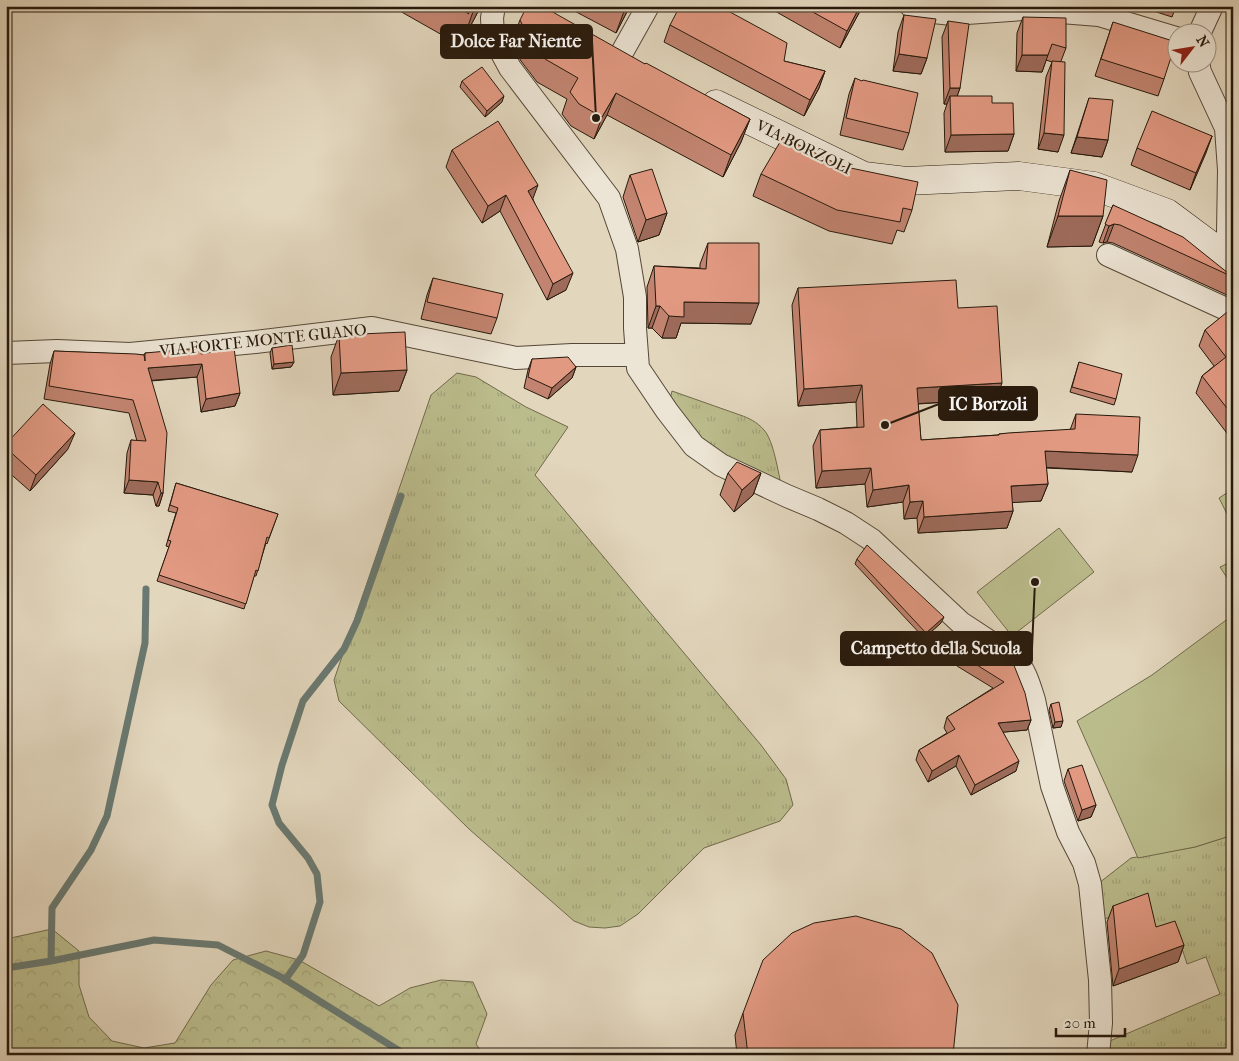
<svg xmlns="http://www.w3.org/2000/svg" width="1239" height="1061" font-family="'IM FELL French Canon',serif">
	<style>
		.grass { fill: url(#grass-tufts); stroke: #716a4c }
		.forest { fill: url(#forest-crowns); stroke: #716a4c }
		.garden { fill: #bbbc8c; stroke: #716a4c }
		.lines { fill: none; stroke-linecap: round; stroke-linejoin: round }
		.stream { stroke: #697971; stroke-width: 7 }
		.street-casing { stroke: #564838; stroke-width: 24 }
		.secondary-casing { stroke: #27190c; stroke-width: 29 }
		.street { stroke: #ece4d4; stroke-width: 22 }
		.secondary { stroke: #ece4d4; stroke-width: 28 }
		.wall { fill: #c28470; stroke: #27190c }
		.shaded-wall { fill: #9e6b5b; stroke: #27190c }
		.building { fill: #e29982; stroke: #27190c }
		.labels { text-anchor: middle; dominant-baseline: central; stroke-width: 4.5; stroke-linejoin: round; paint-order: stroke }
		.street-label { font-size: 16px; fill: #27190c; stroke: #ece4d4 }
		.leader { fill: none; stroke: #27190c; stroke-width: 2 }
		.callout-dot { fill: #27190c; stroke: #ece4d4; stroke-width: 2 }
		.callout { fill: #27190c; stroke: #27190c; stroke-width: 2 }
		.callout-label { font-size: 18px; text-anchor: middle; font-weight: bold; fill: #fff }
	</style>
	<defs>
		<pattern id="grass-tufts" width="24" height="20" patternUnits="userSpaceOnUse" patternTransform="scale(1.25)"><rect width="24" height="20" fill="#bbbc8c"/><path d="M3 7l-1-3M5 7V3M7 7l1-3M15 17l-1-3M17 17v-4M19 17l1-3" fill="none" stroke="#a1a178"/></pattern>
		<pattern id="forest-crowns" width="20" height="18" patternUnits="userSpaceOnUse" patternTransform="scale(1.25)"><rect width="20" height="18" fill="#bbbc8c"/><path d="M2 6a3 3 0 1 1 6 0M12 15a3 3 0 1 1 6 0" fill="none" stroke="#a1a178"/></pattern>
	</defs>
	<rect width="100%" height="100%" fill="#e2d6bd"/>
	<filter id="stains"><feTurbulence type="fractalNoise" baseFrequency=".004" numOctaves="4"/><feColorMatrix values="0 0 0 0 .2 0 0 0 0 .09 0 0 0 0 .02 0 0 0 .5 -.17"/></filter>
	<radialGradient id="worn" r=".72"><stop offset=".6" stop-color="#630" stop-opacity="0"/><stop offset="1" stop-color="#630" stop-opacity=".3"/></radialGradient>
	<!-- grass -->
	<path class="grass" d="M457 373 476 377 526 407 568 427 535 475 761 745 786 779 793 805 780 821 704 848 638 914 620 926 605 928 589 927 574 921 469 829 339 701 334 680 431 395Z
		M672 391 740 415C749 418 757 422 764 430 774 441 778 473 782 488L721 465 667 411Z
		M1233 835V1055H1104L1105 1043 1220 994 1206 957 1187 964 1177 933 1155 939 1146 904 1102 920 1099 883 1131 858 1195 847Z"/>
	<!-- forest -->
	<path class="forest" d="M52 929 79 951V985L89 1017 112 1041 144 1048 175 1043 211 985 233 960 266 951 299 960 379 1006 410 988 441 980 473 982 487 1014 476 1044 484 1055H6V939Z"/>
	<!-- garden -->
	<path class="garden" d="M1233 489V526L1219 498Z
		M1059 528 1094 572 1012 636 977 592Z
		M1233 561V587L1220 567Z
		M1233 615V835L1195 847 1138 858 1077 721 1152 675Z"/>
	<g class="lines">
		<!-- stream -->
		<path class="stream" d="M51 961 52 908 91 850 107 816 145 643 146 589
			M6 968 51 961 154 940 218 945 281 977 406 1055
			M285 980 303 955 320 902 317 874 308 858 279 823 272 805 282 765 303 701 344 649 357 621 401 496"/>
		<defs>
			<path id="street" d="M494 6 492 18 493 34 496 42 510 68 609 198 627 249 635 297V328L638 368 667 411 694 446 721 465 787 496 818 509 846 523 872 540 961 623 1013 657C1025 669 1029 684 1034 700L1052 786 1068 832 1084 863 1090 884 1100 980 1101 1023 1098 1055
				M911 6 924 11 952 14 1023 9 1099 15 1176 38
				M1200 32 1212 6
				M620 56 648 6
				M1198 62 1200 72 1226 128 1229 170 1228 233 1225 256
				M1108 255 1226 309 1233 314
				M6 353 57 351 130 354 255 342 372 328 516 358 572 355H637"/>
			<path id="secondary" d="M716 104 864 176 906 181 1019 176 1094 186 1167 213 1233 262"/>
		</defs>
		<!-- street casing -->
		<use href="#street" class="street-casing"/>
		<!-- secondary casing -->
		<use href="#secondary" class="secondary-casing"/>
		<!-- street -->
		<use href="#street" class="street"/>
		<!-- secondary -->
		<use href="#secondary" class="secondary"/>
	</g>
	<!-- wall -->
	<path class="wall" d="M391 6H481L463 40 460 38 458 44Z
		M565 6H630L616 33Z
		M757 6H763L762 9Z
		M766 6H862L859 13 840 48Z
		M1138 6H1176L1172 17Z
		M904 15 927 58 921 74 893 71 898 32Z
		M1023 17 1066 48 1061 61 1058 152 1038 149 1046 77 1052 62 1046 60 1042 72 1016 71 1017 33Z
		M520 20 645 64 750 119 741 142 723 177 607 115 594 139 571 126 562 114 567 99 537 82 521 61 511 43Z
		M948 21 960 88 957 96 992 103 1014 134 1008 151 945 152 944 113 947 104H944L942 37Z
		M1113 22 1164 79 1158 96 1095 76Z
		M670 25 784 61 825 71 819 88 804 116 664 42Z
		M855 78 909 133 903 150 840 135 849 94Z
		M462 81 502 102 485 117 460 87Z
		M1089 98 1108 140 1102 157 1071 153Z
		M1212 136 1190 190 1131 165 1137 148Z
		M452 150 533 199 566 290 547 300 500 211 482 223 446 167Z
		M841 166 912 210 904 232 897 230 892 244 829 231 753 196 761 174Z
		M1070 170 1103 216 1092 246 1047 247 1059 201Z
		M630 175 667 213 659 235 638 242 623 197Z
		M1113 205 1233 277V280L1227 295 1113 243 1107 242 1103 243 1099 242Z
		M708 243 751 324 681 323 676 338H662L652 328H648L647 287 654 266 700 268V264Z
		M433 278 497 318 491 334 421 319 427 295Z
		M798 288 958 308 996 399 918 404 921 440 998 435 999 434 1070 430 1076 414 1132 472 1046 468 1048 484 1041 501 1012 502 1013 511 1007 528 918 533 917 518 904 519 903 502 867 507 865 484 816 488 813 446 820 430 857 427 856 402 798 406 792 305Z
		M1233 309V441L1196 393 1202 376 1214 366 1199 346 1205 330Z
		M339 335 407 370 399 391 333 395 331 357Z
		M272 348 294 362 291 367 272 369 270 353Z
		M54 351 144 355 145 353 201 354 240 393 235 406 201 412 197 377 151 381 163 493 159 506H156L153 495 124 493 127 453 131 440 137 441 129 413 44 399 50 364Z
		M532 359 576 367 572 378 548 399 524 388 528 370Z
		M1079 362 1116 399 1114 405 1070 392Z
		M6 444 68 449 30 491 6 470Z
		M728 473H761L753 495 734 512 720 495Z
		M176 483 278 514 267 544 266 543 256 576H254L244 609 157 581 169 547 166 546 176 513 168 511Z
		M857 559 941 623 924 638 855 564Z
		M974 634 1031 720 1027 730 1003 732 1016 771 971 795 956 766 928 782 916 760 919 750 947 733 944 728 947 717 993 688 957 666 961 655Z
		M1051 704 1061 727 1053 728 1049 710Z
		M1068 769 1096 805 1091 817 1078 821 1064 781Z
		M1113 906 1156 927 1184 945 1178 962 1113 986 1107 922Z
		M743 1013 953 1055H737L735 1035Z"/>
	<!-- shaded-wall -->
	<path class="shaded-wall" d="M476 6H481L463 40 474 9Z
		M626 6H630L616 33Z
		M860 6H862L859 13 840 48 847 31Z
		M899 54 927 58 921 74 893 71Z
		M1022 55H1048L1042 72 1016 71Z
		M825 71 819 88 804 116 810 100Z
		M950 88H960L954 105 950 96 947 104H944Z
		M616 93 607 115 594 139 602 117Z
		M504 96 502 102 485 117 487 111Z
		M750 119 741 142 723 177 731 155Z
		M1044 133 1064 135 1058 152 1038 149Z
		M1014 134 1008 151 945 152 951 135Z
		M1212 136 1206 153 1190 190 1196 173Z
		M1077 137 1108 140 1102 157 1071 153Z
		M538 185 532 201 528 191Z
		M506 195 500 211 482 223 488 206Z
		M667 213 659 235 638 242 646 220Z
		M1058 216H1103L1092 246 1047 247Z
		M1114 224 1107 242 1103 243 1109 226Z
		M573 273 566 290 547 300 553 284Z
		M684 302 759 303 751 324 681 323 676 338H662L669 316Z
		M656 306H660L652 328H648Z
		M294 362 291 367 272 369 274 364Z
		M202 364 197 377 143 381 148 368Z
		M576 367 572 378 548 399 552 388Z
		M407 370 399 391 333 395 341 373Z
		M1002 383 996 399 911 404 917 388Z
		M862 385 856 402 798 406 804 389Z
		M240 393 235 406 201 412 206 399Z
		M75 433 68 449 30 491 36 475Z
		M1045 451 1138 455 1132 472 1039 467Z
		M871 468 865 484 816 488 822 471Z
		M761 473 753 495 734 512 742 490Z
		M129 480 158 482 153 495 124 493Z
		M1048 484 1041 501 1005 503 1011 486Z
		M909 485 903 502 867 507 873 490Z
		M161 493H163L159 506H156Z
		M923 501 917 518 904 519 910 502Z
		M1013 511 1007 528 918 533 924 517Z
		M944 617 941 623 924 638 926 633Z
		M1031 720 1027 730 994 733 998 723Z
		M1063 721 1061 727 1053 728 1055 722Z
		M959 755 956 766 928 782 932 771Z
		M1019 761 1016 771 971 795 975 785Z
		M1096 805 1091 817 1078 821 1082 810Z
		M1184 945 1178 962 1113 986 1119 969Z"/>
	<!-- building -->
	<path class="building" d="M456 6H463L469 14Z
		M469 6H476L474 9Z
		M527 6H542L645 64 646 63 750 119 731 155 616 93 602 117 579 104 570 92 578 78 545 59 529 38 520 20Z
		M680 6H719L787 43 784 61 825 71 810 100 670 25Z
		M802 6H860L847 31Z
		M904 15 936 19 927 58 899 54Z
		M1023 17 1066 18V48L1052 44 1048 55H1022Z
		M948 21 969 24 960 88H950Z
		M1113 22 1176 42 1164 79 1101 59Z
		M1052 61 1065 62 1064 135 1044 133Z
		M482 67 504 96 487 111 462 81Z
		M855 78 862 81 863 80 918 93 909 133 846 118Z
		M950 96H992V103H1013L1014 134 951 135Z
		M1089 98 1113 100 1108 140 1077 137Z
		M1152 111 1212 136 1196 173 1137 148Z
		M498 121 538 185 528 191 573 273 553 284 506 195 488 206 452 150Z
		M783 137 841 166 918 182 912 210 903 208 900 222 837 210 761 174Z
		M652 169 667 213 646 220 630 175Z
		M1070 170 1107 180 1103 216H1058Z
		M1113 205 1183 237 1233 277 1120 225 1114 224 1109 226 1105 224Z
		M708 243H759V303L684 302V317L669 316 660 306H656L654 266 706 269Z
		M433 278 503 294 497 318 427 302Z
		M956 280 958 308 997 306 1002 383 917 388 921 440 999 435V434L1008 433 1075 429 1076 414 1140 417 1138 455 1045 451 1048 484 1011 486 1013 511 924 517 923 501 910 502 909 485 873 490 871 468 822 471 820 430 864 427 862 385 804 389 798 288Z
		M1232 308 1233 309V416L1202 376 1226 357 1205 330Z
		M405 332 407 370 341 373 339 335Z
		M292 345 294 362 274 364 272 348Z
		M201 348V354L234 348 240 393 206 399 202 364 148 368 167 433 163 493H161L158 482 129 480 131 440 146 441 133 400 49 386 54 351 136 354 144 355 145 361V353Z
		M568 357 576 367 552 388 528 377 532 359Z
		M1079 362 1122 374 1116 399 1072 387Z
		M43 404 75 433 36 475 6 448V444Z
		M737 462 761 473 742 490 728 473Z
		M176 483 278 514 269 538 267 537 258 571 256 570 246 604 159 575 171 541 168 540 178 508 170 505Z
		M867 545 944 617 926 633 857 559Z
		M974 634 1008 657 1013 663 1025 693 1031 720 998 723 1019 761 975 785 959 755 932 771 919 750 955 729 947 717 1004 682 961 655Z
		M1059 702 1063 721 1055 722 1051 704Z
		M1082 765 1096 805 1082 810 1068 769Z
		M1148 893 1156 927 1175 921 1184 945 1119 969 1113 906Z
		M856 916 901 929 932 953 958 1005 953 1055H748L743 1013 763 960 792 933 814 923Z"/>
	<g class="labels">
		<!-- street labels -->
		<g class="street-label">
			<text transform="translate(804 147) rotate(26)">VIA BORZOLI</text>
			<text transform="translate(263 340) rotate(-6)">VIA FORTE MONTE GUANO</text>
		</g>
	</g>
	<!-- callouts -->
	<path class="leader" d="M596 118L592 41M885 425L939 404M1035 582L1032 648"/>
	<g class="callout-dot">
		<circle cx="596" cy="118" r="5"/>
		<circle cx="885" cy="425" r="5"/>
		<circle cx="1035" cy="582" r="5"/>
	</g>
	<g class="callout">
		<rect x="441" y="25" width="151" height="33" rx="5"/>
		<rect x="939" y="387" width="98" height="33" rx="5"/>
		<rect x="841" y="632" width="191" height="33" rx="5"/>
	</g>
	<g class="callout-label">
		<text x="516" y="47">Dolce Far Niente</text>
		<text x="988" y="410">IC Borzoli</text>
		<text x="936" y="654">Campetto della Scuola</text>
	</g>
	<!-- margin -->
	<rect width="1239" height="1061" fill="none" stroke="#e2d6bd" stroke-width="25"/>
	<rect x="8" y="8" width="1224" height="1046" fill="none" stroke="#27190c" stroke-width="2.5"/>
	<rect x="12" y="12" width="1214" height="1036" fill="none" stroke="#27190c"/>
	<!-- north arrow -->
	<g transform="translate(1192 48) rotate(59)"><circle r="24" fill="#ece4d4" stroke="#9d9384"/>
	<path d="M0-4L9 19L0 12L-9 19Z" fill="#8f2418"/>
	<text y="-8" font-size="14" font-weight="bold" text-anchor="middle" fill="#27190c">N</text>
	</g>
	<!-- scale -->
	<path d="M1056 1028v8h69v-8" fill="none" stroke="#27190c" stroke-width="2.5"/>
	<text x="1064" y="1028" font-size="15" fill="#27190c" stroke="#ece4d4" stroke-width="4" paint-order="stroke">20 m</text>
	<rect width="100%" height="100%" filter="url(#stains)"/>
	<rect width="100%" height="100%" fill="url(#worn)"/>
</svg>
